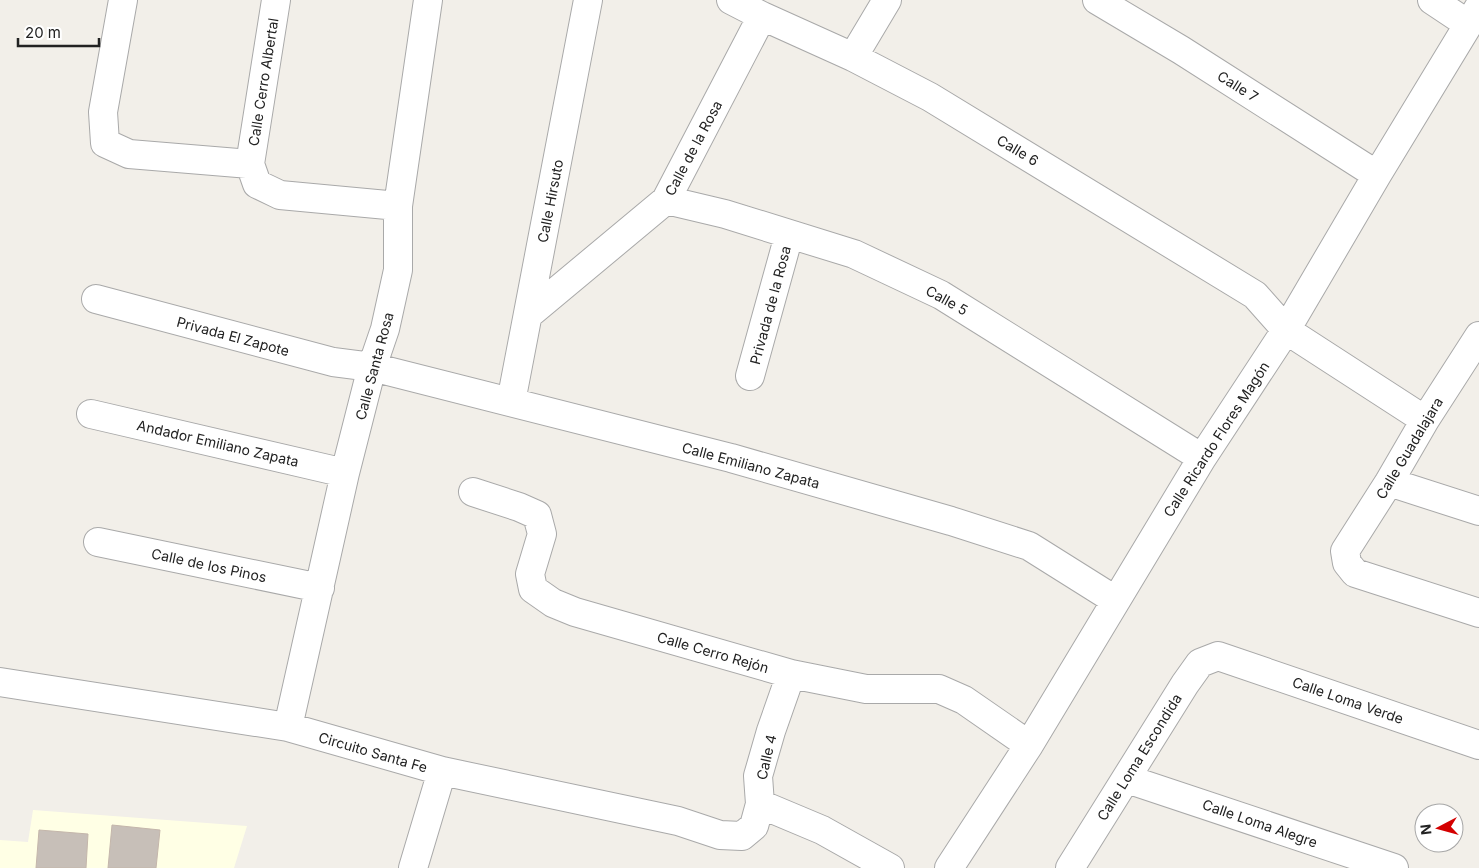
<svg xmlns="http://www.w3.org/2000/svg" width="1479" height="868" font-family="Inter,sans-serif">
	<style>
		.education { fill: #ffffe5 }
		.building { fill: #c7bfb8; stroke: #c4b6ab }
		.lines { fill: none; stroke-linecap: round; stroke-linejoin: round }
		.minor-casing { stroke: #a9a9a9; stroke-width: 30 }
		.minor { stroke: #fff; stroke-width: 28 }
		.labels { text-anchor: middle; dominant-baseline: central; stroke-width: 4; stroke-linejoin: round; paint-order: stroke }
		.street-label { font-size: 14px; fill: #222; stroke: #fff }
	</style>
	<rect width="100%" height="100%" fill="#f2efe9"/>
	<!-- education -->
	<path class="education" d="M33 810 247 826 234 868H0V840L28 842Z"/>
	<!-- building -->
	<path class="building" d="M112 825 160 830 156 868H108Z
		M39 830 88 834 86 868H36Z"/>
	<g class="lines">
		<defs>
			<path id="minor" d="M123 0 103 112 105 143 129 154 250 164 257 184 280 195 398 206
				M731 0 762 16 853 57 930 97 1255 295 1286 330 1425 420
				M1097 0 1181 50 1377 175
				M1432 0 1468 24
				M853 57 887 0
				M250 164 276 0
				M666 200 725 214 854 254 941 295 1202 458
				M96 299 333 362 372 367 731 458 951 521 1029 546 1115 600
				M528 315 666 200 762 16
				M1479 336 1425 420 1389 482 1345 551 1347 563 1355 573 1479 613
				M750 376 789 235
				M511 402 588 0
				M91 414 345 473
				M1389 482 1479 511
				M473 492 519 507 537 515 542 534 530 574 533 589 553 603 575 612 791 674 866 689H939L964 700 1029 745
				M98 542 320 588
				M0 682 288 727 442 771 678 821 720 835 742 836 754 826 760 804 758 776 771 731 791 674
				M288 727 345 473 372 367 385 329 398 270V206L428 0
				M1127 779 1394 868
				M760 804 822 830 890 868
				M413 868 442 771
				M949 868 1029 745 1202 458 1286 330 1377 175 1479 7
				M1070 868 1185 684 1200 663 1218 656 1479 745"/>
		</defs>
		<!-- minor casing -->
		<use href="#minor" class="minor-casing"/>
		<!-- minor -->
		<use href="#minor" class="minor"/>
	</g>
	<g class="labels">
		<!-- street labels -->
		<g class="street-label">
			<text transform="translate(263 82) rotate(-81)">Calle Cerro Albertal</text>
			<text transform="translate(1238 86) rotate(32)">Calle 7</text>
			<text transform="translate(693 148) rotate(-62)">Calle de la Rosa</text>
			<text transform="translate(1018 150) rotate(31)">Calle 6</text>
			<text transform="translate(550 201) rotate(-79)">Calle Hirsuto</text>
			<text transform="translate(947 300) rotate(29)">Calle 5</text>
			<text transform="translate(770 305) rotate(-75)">Privada de la Rosa</text>
			<text transform="translate(233 336) rotate(15)">Privada El Zapote</text>
			<text transform="translate(374 366) rotate(-75)">Calle Santa Rosa</text>
			<text transform="translate(1216 439) rotate(-57)">Calle Ricardo Flores Magón</text>
			<text transform="translate(218 443) rotate(13)">Andador Emiliano Zapata</text>
			<text transform="translate(1409 448) rotate(-59)">Calle Guadalajara</text>
			<text transform="translate(751 465) rotate(15)">Calle Emiliano Zapata</text>
			<text transform="translate(209 565) rotate(12)">Calle de los Pinos</text>
			<text transform="translate(713 652) rotate(16)">Calle Cerro Rejón</text>
			<text transform="translate(1348 700) rotate(19)">Calle Loma Verde</text>
			<text transform="translate(373 752) rotate(16)">Circuito Santa Fe</text>
			<text transform="translate(766 757) rotate(-77)">Calle 4</text>
			<text transform="translate(1139 757) rotate(-58)">Calle Loma Escondida</text>
			<text transform="translate(1260 823) rotate(19)">Calle Loma Alegre</text>
		</g>
	</g>
	<!-- north arrow -->
	<g transform="translate(1439 828) rotate(264)"><circle r="24" fill="#ffffff" stroke="#a7a7a7"/>
	<path d="M0-4L9 19L0 12L-9 19Z" fill="#d40000"/>
	<text y="-8" font-size="14" font-weight="bold" text-anchor="middle" fill="#222222">N</text>
	</g>
	<!-- scale -->
	<path d="M18 38v8h81v-8" fill="none" stroke="#222222" stroke-width="2.5"/>
	<text x="25" y="38" font-size="15" fill="#222222" stroke="#ffffff" stroke-width="4" paint-order="stroke">20 m</text>
</svg>
